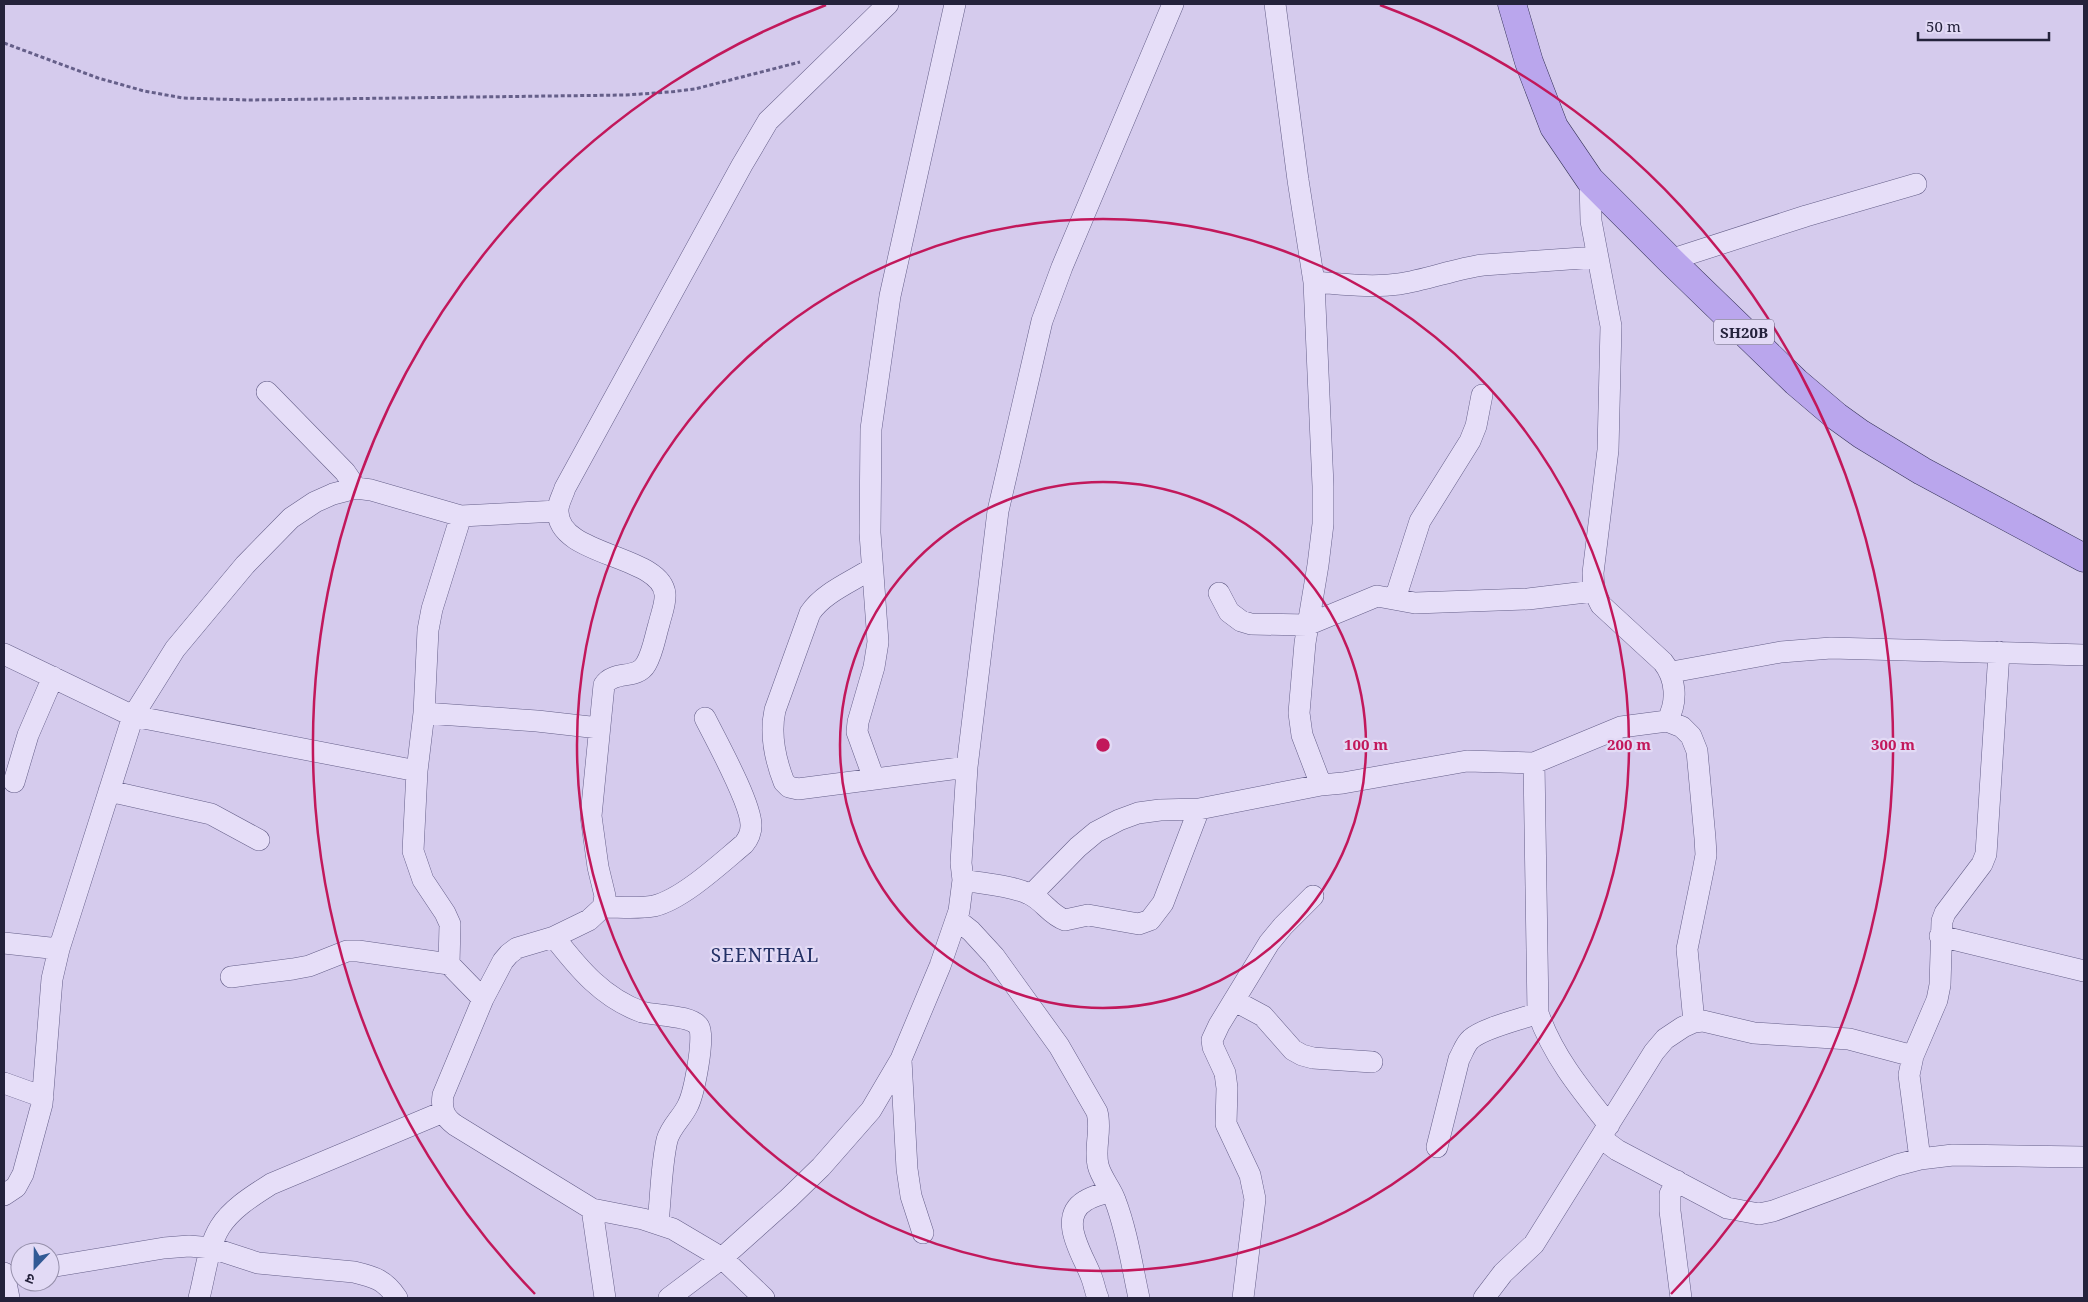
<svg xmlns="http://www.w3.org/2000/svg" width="2088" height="1302" font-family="'Noto Serif','Noto Sans Devanagari',serif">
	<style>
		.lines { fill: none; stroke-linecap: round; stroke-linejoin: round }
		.minor-casing { stroke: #655f89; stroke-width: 22 }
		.primary-casing { stroke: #353358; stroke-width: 29 }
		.path { stroke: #655f89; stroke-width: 3; stroke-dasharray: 4 2.5; stroke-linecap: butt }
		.minor { stroke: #e6def8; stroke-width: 21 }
		.primary { stroke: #baa6ed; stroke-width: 28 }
		.ring { fill: none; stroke: #c2185b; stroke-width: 2.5 }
		.labels { text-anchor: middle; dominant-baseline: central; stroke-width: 4.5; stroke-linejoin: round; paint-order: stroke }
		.shield { fill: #e2daf5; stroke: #5d5973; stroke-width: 1 }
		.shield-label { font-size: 15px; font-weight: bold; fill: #24223b }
		.quarter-label { font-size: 19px; letter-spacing: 1px; fill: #233065; stroke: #e2daf5 }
		.centre { fill: #c2185b; stroke: #e2daf5; stroke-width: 2.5 }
		.ring-label { font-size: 15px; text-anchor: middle; font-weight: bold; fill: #c2185b; stroke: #e2daf5; stroke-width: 4.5; stroke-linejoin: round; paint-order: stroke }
	</style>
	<rect width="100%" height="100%" fill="#d5cbed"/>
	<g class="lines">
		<defs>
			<path id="minor" d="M1275 4 1298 180 1314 282 1323 486V524L1318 565 1305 643 1299 713 1302 735 1321 785
				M1670 260 1806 216 1916 184
				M1314 282C1342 284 1371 288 1399 284 1427 280 1454 269 1483 265L1597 257
				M267 392 345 472 356 488
				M461 516 432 609 428 630 424 713 417 771 413 851 423 880 445 913 450 924 449 964 483 999
				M871 569C851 582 823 593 810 613L775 710C770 733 775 759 784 782L789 787 798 789 967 767
				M1219 593 1229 612 1241 621 1251 624 1307 625 1377 596 1415 603 1528 599 1594 591
				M1395 599 1420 521 1470 441 1476 426 1482 395
				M4 654 133 716 417 771
				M1672 672 1781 652 1831 648 2084 655
				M424 713 537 721 599 728
				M1667 721 1682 727 1691 736 1697 751 1705 838 1706 855 1703 871 1687 949 1694 1022
				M1534 763 1538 1013C1553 1056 1581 1090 1609 1125
				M874 779 857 732 858 722 874 667 878 642 870 533 871 429 890 296 955 4
				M14 782 28 735 53 677
				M109 791 211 814 259 840
				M963 880C984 884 1010 885 1029 894 1043 900 1050 915 1065 920L1088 915 1139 924 1150 920 1163 903 1199 809
				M1031 895 1078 847 1096 832 1119 820 1138 813 1160 810 1199 809 1321 785 1343 783 1467 761 1534 763 1621 727 1667 721C1678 702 1676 678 1663 662L1601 605 1594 591 1593 573 1608 450 1611 326 1591 221 1590 180
				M603 907C620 907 638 909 654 906 683 899 721 863 744 844 748 839 751 833 751 826 752 805 716 740 705 718
				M957 920 971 931 994 956 1059 1046 1097 1112C1102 1130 1094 1147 1098 1165 1101 1178 1111 1188 1115 1200 1127 1231 1132 1266 1139 1298
				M1940 936 2084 971
				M554 937C579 969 603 998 642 1012 656 1016 692 1015 699 1027 705 1038 694 1093 688 1105 682 1118 671 1126 667 1140 661 1167 661 1196 658 1223
				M4 943 59 949
				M231 977 293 969 309 966 347 951H358L449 964
				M1235 1001 1263 1016 1293 1050 1302 1055 1313 1058 1372 1062
				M901 1060 907 1169 911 1196 923 1233
				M4 1083 43 1097
				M1601 1138 1617 1150 1727 1208 1759 1214 1773 1211 1897 1165 1920 1159 1953 1155 2084 1157
				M1437 1147 1459 1059C1463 1052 1465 1044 1471 1039 1483 1028 1522 1019 1538 1013
				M1920 1159 1909 1075 1913 1056 1937 1000 1940 985 1942 921 1945 913 1982 864 1986 854 1999 652
				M1677 1181 1670 1194V1211L1681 1298
				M4 1195 16 1187 23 1174 42 1104 52 979 59 949 133 716 175 649 245 565 291 518 315 502 333 494 356 488 371 490 461 516 558 511
				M592 1209 605 1298
				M50 1267 164 1248 189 1246 212 1248 258 1263 354 1272C375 1277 385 1280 397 1298
				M4 1273 9 1298
				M199 1298C205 1276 208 1246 220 1227 232 1208 254 1195 271 1184L443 1112
				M669 1298 722 1258 789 1198 821 1167 871 1110 901 1059 940 966 959 911 963 880 961 863 967 767 998 511 1042 321 1062 267 1173 4
				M764 1298 722 1258 673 1229 643 1219 592 1209 455 1125C444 1117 441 1109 443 1095L483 999 503 961 509 954 517 948 554 937 589 920 603 907 605 896 598 867 591 816 604 685C614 670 637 680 646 664 653 652 655 637 659 624 661 615 666 603 665 594 661 554 556 557 558 510 558 503 563 495 565 488L742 165 768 121 888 4
				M1098 1298C1095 1291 1094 1283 1091 1276 1083 1255 1057 1218 1085 1201 1092 1196 1103 1194 1110 1191
				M1243 1298 1255 1199 1250 1175 1226 1124 1227 1088 1225 1073 1213 1047 1212 1040 1219 1025 1269 943 1283 926 1313 896
				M1484 1298 1503 1273 1534 1244 1654 1052 1665 1039 1683 1027 1694 1022 1703 1021 1754 1033 1849 1039 1913 1056"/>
			<path id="primary" d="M1512 4 1529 62 1554 127 1590 180 1670 260 1796 382 1836 416 1861 434 1922 471 2084 558"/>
		</defs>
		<!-- minor casing -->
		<use href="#minor" class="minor-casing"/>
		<!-- primary casing -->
		<use href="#primary" class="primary-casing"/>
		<!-- path -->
		<path class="path" d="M4 43 98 78 144 91 183 98 249 100 626 95 670 92 695 89 800 62"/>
		<!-- minor -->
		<use href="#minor" class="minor"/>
		<!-- primary -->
		<use href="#primary" class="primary"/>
	</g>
	<!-- distance rings -->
	<g class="ring">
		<circle cx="1103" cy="745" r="263"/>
		<circle cx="1103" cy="745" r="526"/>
		<path d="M535 1294A790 790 0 0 1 826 5M1380 5A790 790 0 0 1 1671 1294"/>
	</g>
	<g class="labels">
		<!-- shield labels -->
		<rect class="shield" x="1714" y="319.5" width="60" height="25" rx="4"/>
		<g class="shield-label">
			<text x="1744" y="332">SH20B</text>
		</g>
		<!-- quarter labels -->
		<g class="quarter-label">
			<text x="765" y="955">SEENTHAL</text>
		</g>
	</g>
	<circle cx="1103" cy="745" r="8" class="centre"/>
	<g class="ring-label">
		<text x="1366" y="750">100 m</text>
		<text x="1629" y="750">200 m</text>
		<text x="1893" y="750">300 m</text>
	</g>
	<!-- border -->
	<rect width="2088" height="1302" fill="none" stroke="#24223b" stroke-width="10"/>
	<!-- north arrow -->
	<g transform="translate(35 1267) rotate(202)"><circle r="24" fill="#e2daf5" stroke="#9690ab"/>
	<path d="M0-4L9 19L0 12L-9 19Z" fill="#325a95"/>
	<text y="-8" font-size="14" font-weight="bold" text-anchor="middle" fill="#24223b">उ</text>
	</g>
	<!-- scale -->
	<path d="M1918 32v8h131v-8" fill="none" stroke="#24223b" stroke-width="2.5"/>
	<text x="1926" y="32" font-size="15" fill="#24223b" stroke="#e2daf5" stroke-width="4" paint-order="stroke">50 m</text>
</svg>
